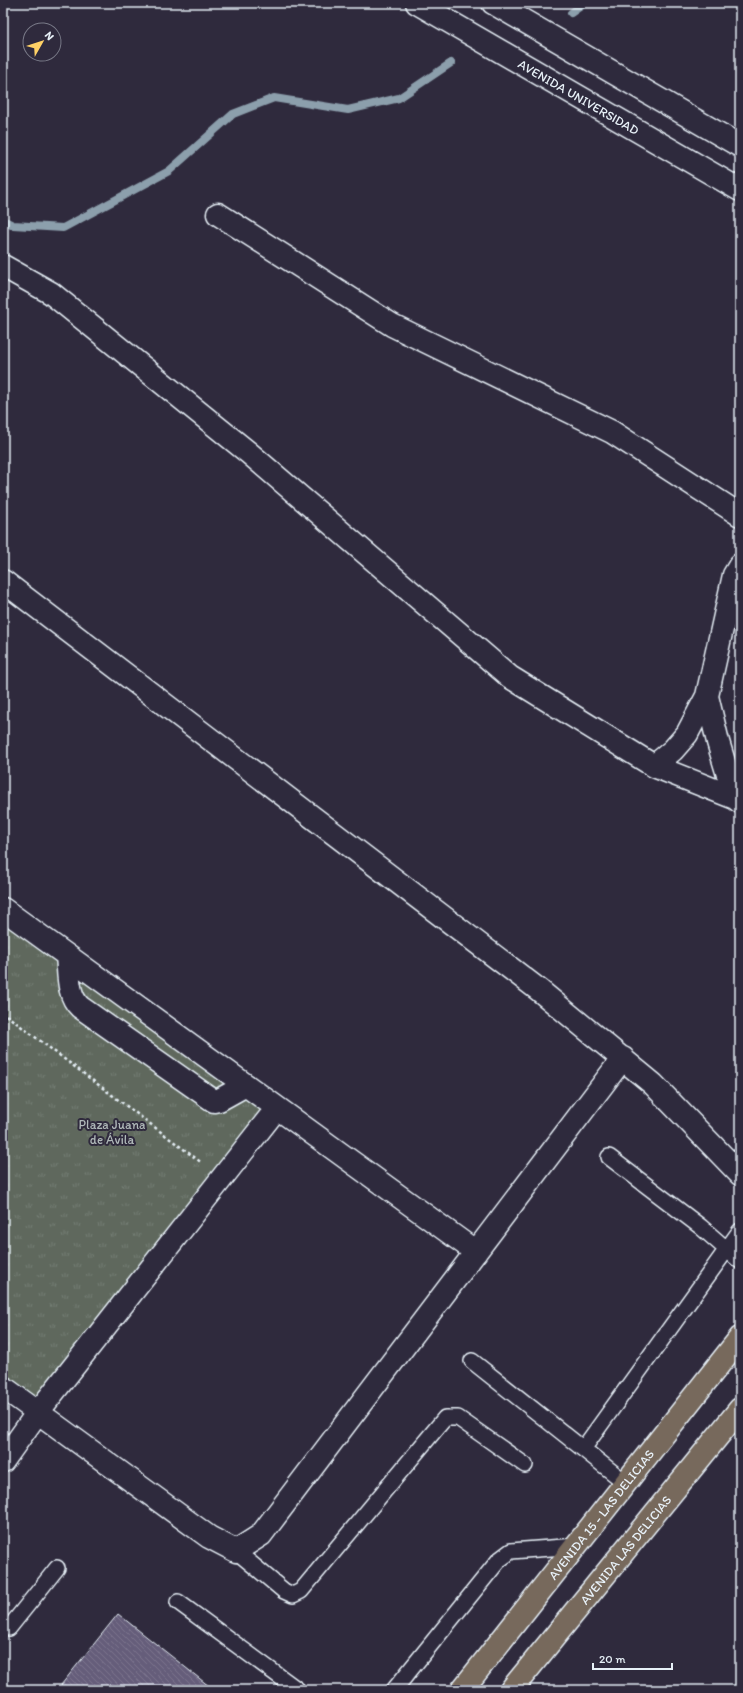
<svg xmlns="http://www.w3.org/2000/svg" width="743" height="1693" font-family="Itim,sans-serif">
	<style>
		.park { fill: url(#park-tufts); stroke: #a3acaa }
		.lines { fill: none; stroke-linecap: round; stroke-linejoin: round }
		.stream { stroke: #8c9fac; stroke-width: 8 }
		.building { fill: url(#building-back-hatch); stroke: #e8f1f8 }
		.service-casing { stroke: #e8f1f8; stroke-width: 18 }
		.minor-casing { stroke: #e8f1f8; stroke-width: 25 }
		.tertiary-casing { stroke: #e8f1f8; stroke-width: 25 }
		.primary-casing { stroke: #e8f1f8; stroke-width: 25 }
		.path { stroke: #e8f1f8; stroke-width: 2.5; stroke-dasharray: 3 3; stroke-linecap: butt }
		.service { stroke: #2f2a3d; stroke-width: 15 }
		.minor { stroke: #2f2a3d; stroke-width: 22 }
		.tertiary { stroke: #2f2a3d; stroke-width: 22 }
		.primary { stroke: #77695c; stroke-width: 22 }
		.labels { text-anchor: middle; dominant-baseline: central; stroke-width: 4; stroke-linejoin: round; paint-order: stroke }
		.street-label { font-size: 13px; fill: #e8f1f8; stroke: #2f2a3d }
		.park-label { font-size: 13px; fill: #b1baba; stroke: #2f2a3d }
	</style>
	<defs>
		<pattern id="park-tufts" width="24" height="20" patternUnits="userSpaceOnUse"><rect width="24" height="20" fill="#5e685d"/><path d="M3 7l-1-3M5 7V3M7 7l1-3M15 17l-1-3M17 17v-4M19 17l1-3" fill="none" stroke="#757e75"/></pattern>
		<pattern id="building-back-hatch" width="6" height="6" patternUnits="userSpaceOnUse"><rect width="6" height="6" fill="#655d7a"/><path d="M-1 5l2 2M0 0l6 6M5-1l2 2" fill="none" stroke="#7b758e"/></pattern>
	</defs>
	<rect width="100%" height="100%" fill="#2f2a3d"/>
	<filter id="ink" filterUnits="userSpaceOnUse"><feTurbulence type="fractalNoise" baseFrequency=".025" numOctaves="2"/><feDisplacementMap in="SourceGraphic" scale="8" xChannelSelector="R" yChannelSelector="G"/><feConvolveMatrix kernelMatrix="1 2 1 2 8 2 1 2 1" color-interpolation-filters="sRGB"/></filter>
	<g filter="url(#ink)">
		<!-- park -->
		<path class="park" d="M3 916 269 1110 38 1405 3 1380Z"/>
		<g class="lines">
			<!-- stream -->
			<path class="stream" d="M571 13 585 3
				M3 220 13 225 63 228 169 171 233 114 274 98 348 110 399 98 451 63"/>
		</g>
		<!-- building -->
		<path class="building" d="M118 1614 214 1690H57Z"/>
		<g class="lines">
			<defs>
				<path id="service" d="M609 1157 701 1227 740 1261
					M472 1361 626 1483
					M583 1449 740 1231
					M236 1551 284 1591 293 1595 301 1591 445 1418H458L525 1465
					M178 1602 298 1690
					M3 1624 9 1628 57 1568
					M394 1690 499 1560 511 1551 577 1546"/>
				<path id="minor" d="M218 214 392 325 612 432 740 515
					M3 266 51 293 249 453 510 677 654 766 735 798 740 802
					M3 581 539 990 653 1084 740 1174
					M654 766 673 750 687 734 707 696
					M735 798 718 742 707 696 734 575 740 565
					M3 909 476 1252
					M67 956C69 973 67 995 80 1007L214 1101 219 1100 246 1085
					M3 1387 209 1537 236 1551 261 1535 623 1058
					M3 1461 38 1412 277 1108"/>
				<g id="tertiary">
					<path id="s1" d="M417 3 740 190"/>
					<path d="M493 3 740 146"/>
				</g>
				<g id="primary">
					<path id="s2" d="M462 1690 740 1338"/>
					<path id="s3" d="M511 1690 740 1409"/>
				</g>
			</defs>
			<!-- service casing -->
			<use href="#service" class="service-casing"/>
			<!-- minor casing -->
			<use href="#minor" class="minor-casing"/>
			<!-- tertiary casing -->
			<use href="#tertiary" class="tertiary-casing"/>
			<!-- primary casing -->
			<use href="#primary" class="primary-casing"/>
			<!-- path -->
			<path class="path" d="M3 1012 6 1015 3 1019
				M6 1015 202 1163"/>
			<!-- service -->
			<use href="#service" class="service"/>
			<!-- minor -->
			<use href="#minor" class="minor"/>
			<!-- tertiary -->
			<use href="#tertiary" class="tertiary"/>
			<!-- primary -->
			<use href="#primary" class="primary"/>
		</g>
	</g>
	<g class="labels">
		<!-- street labels -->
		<g class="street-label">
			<text stroke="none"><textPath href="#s1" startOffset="187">AVENIDA UNIVERSIDAD</textPath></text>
			<text stroke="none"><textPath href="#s2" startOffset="224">AVENIDA 15 - LAS DELICIAS</textPath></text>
			<text stroke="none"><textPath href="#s3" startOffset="181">AVENIDA LAS DELICIAS</textPath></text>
		</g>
		<!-- park labels -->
		<g class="park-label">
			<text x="112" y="1124">Plaza Juana<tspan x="112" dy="15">de Ávila</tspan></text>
		</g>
	</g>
	<!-- margin -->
	<rect width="743" height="1693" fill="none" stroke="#2f2a3d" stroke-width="16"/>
	<rect x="8" y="8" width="727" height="1677" fill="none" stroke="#e8f1f8" stroke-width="1.5" filter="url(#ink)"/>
	<!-- north arrow -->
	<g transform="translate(42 42) rotate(51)"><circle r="19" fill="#2f2a3d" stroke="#797a88"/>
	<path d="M0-3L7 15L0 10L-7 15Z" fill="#ffd166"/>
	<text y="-6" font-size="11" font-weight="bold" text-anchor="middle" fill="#e8f1f8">N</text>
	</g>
	<!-- scale -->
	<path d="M593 1663v6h79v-6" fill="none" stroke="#e8f1f8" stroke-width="2"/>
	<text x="599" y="1663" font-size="12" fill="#e8f1f8" stroke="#2f2a3d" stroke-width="3" paint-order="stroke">20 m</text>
</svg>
